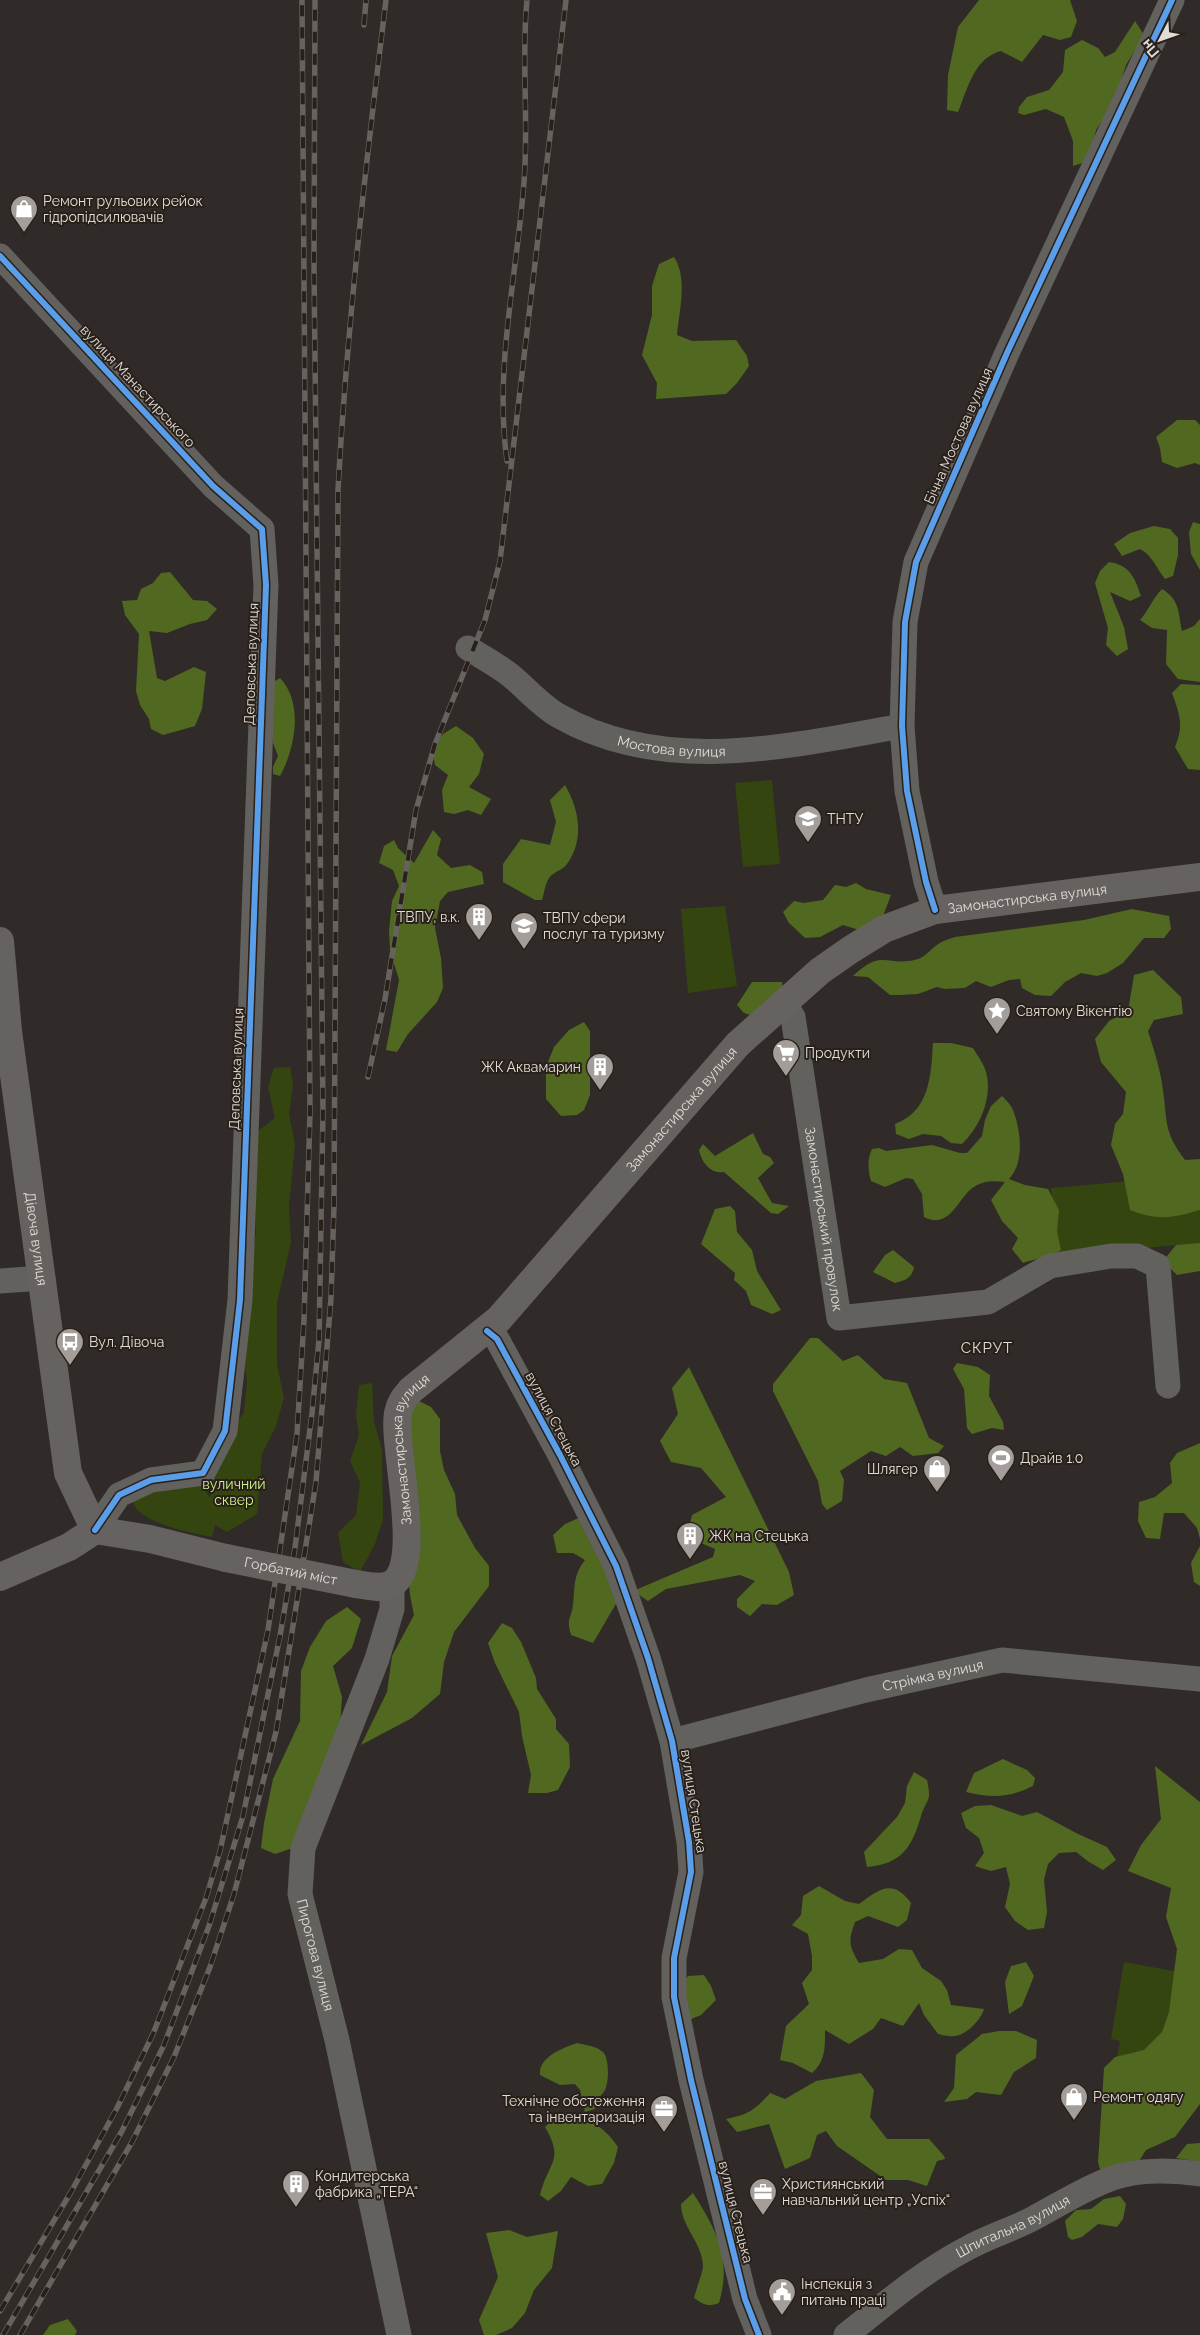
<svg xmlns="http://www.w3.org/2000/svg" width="1200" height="2335" font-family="Raleway,sans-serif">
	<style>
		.green { fill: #354510 }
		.forest { fill: #516820 }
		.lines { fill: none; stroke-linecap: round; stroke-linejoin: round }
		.street { stroke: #62615e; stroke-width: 25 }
		.secondary { stroke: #656260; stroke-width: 28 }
		.rail-casing { stroke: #65625f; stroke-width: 5.5 }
		.rail { stroke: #29201a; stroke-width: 4; stroke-dasharray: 11; stroke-linecap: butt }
		.secondary-bridge { stroke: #656260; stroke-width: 28 }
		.cycleway-casing { stroke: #29201a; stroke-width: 9 }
		.cycleway { stroke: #5a9eea; stroke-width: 6 }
		.labels { text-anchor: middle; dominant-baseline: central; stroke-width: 4; stroke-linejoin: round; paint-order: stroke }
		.poi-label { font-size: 14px; fill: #e2dcd8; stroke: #29201a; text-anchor: start }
		.street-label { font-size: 14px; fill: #e2dcd8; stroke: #29201a }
		.park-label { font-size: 14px; fill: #cbf488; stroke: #29201a }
		.neighbourhood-label { font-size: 15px; letter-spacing: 1px; fill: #e2dcd8; stroke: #29201a }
	</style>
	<rect width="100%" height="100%" fill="#302b28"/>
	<!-- green -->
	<path class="green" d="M772 780 780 864 743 867 735 783Z
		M725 906 737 986 688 993 681 909Z
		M290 1067 293 1085 289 1114 295 1144 289 1206 291 1242 277 1303V1365L284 1398 276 1426 262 1454 257 1514 227 1532 215 1525 212 1537C191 1533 141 1523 133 1503L136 1496 200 1483 210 1498 211 1485 223 1448 244 1412 247 1381 242 1346 250 1258 256 1234V1206L253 1182 258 1131 275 1118 268 1087 274 1068Z
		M1200 1175V1243L1057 1256 1051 1188Z
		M372 1383 374 1422 382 1449 383 1520 375 1544 360 1572 343 1562 338 1533 356 1515 360 1482 350 1461 359 1435 356 1415 359 1385Z
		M1124 1962 1190 1974 1161 2142 1104 2132 1120 2041 1111 2039Z"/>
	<!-- forest -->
	<path class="forest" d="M979 0H1070L1077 21 1071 37 1060 40 1043 35 1022 62 1001 51C974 58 968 88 958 112L947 110 948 75 958 27Z
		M1135 21 1144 35 1126 65 1114 104 1096 130 1089 161 1073 166V141L1064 117 1046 109 1024 115 1018 113 1019 107 1027 97 1049 90 1063 72 1065 50 1082 40 1098 48 1105 57 1115 52Z
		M674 257C688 278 679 311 677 335L692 341 736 340 747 356 749 366 737 383 726 394 656 399 657 383 642 355 652 315V286L659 264Z
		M1177 420H1195L1200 425V465L1195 463 1177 468 1162 462 1160 448 1156 437Z
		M1193 522 1200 524V570L1191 554 1189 532Z
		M1154 526 1170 529 1178 538V555L1173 576 1165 579C1156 568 1153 556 1140 549L1122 556 1114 544 1130 533Z
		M1109 562C1130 565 1135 578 1141 596L1130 601 1110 592 1124 627 1128 649 1117 656 1106 645 1108 628 1095 583 1100 571Z
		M170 572 193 600 207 601 217 609 207 620 190 624 167 633 149 631 157 678 165 681 194 667 206 672 202 709 195 726 163 735 151 729 149 719 140 705 136 691 139 634 125 615 122 601 137 600 141 589 153 583 161 573Z
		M1162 589C1180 600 1178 612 1182 631L1194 626 1200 619V682L1178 679 1166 664 1167 630 1152 628 1140 620C1149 610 1152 599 1162 589Z
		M280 678C304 703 295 749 280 776L273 774V767L278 756 273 743 270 684Z
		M1181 684 1200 685V770L1188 769 1175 747C1184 725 1180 715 1172 693Z
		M456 726 473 738 484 754 479 774 469 787 491 799 481 815 468 810 454 814 444 812 442 790 448 775 435 765 432 750 443 734Z
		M565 785C579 809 585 839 567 864 563 870 553 872 549 878 545 884 544 894 542 900H535L503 882V864L521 839 550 845 556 822 550 800Z
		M433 830 441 839 437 855 451 868 470 865 482 872 484 884 448 892 440 901 435 928 441 958 443 988 437 1002 408 1034 397 1052 386 1050 399 980 390 950 389 931 392 901 399 886 393 870 379 863 384 846 394 840 398 848 414 863Z
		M856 883 866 889 891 895 883 916 859 930 843 925 820 937 805 938 789 923 783 912 794 901 804 903 823 900 835 885 846 887Z
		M1132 909 1169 916 1171 929 1164 938H1144L1123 963 1107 973 1097 976 1081 973 1065 982 1051 996 1035 995 1022 988 1020 979 1009 980 991 987 976 981 965 988 945 989 937 987 918 994 901 995H890L868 977 853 976C883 947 887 968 918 959 925 957 931 949 937 945 942 941 949 939 955 937L1084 920Z
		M1153 970 1181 997 1183 1014 1154 1020 1148 1031C1153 1047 1160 1068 1162 1084 1168 1119 1162 1130 1185 1160L1200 1159V1210C1172 1218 1158 1221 1130 1210L1123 1174 1111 1145 1115 1124 1123 1114 1126 1092 1101 1062 1095 1039 1109 1021 1128 1011 1134 975Z
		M752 982H782L783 990 753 1016 744 1013 737 1005Z
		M584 1022 590 1031V1095L584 1110 577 1115 561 1116 546 1099V1067L554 1047 569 1030Z
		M933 1043H951L973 1048C977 1055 984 1064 986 1072 993 1097 980 1127 962 1144L951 1143 941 1136 923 1134 909 1139 896 1134 895 1124C930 1111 931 1075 933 1043Z
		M1002 1096C1006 1100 1010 1104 1012 1108 1021 1128 1025 1163 1009 1179L1025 1185 1048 1189 1059 1210 1057 1231 1061 1250C1053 1256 1034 1259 1023 1263L1012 1249 1018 1238 1002 1221 991 1200 1005 1182C995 1181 987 1180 977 1185 958 1194 952 1231 924 1217L922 1194 913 1179 906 1178 885 1187 871 1181C868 1170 867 1160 872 1149L879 1148 886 1151 932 1145 960 1153H967L982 1136 985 1120 991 1106Z
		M753 1133 763 1154 770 1157 774 1163 758 1178 772 1203 789 1206 778 1214 771 1213 724 1172C710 1174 702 1163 699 1150L703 1144 715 1156Z
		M730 1206 735 1211 737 1232 752 1250 757 1271 781 1310 772 1314 751 1305 746 1291 734 1280 735 1273 701 1244 715 1209Z
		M1200 1243V1271L1177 1275 1163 1261 1176 1245Z
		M893 1250 914 1267C912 1278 906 1280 895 1283L873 1272 885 1255Z
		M810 1338H818L843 1361 858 1355 884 1379 907 1383 929 1438 944 1446 938 1453 913 1456 900 1447 886 1456 871 1451 840 1471 844 1480 842 1501 827 1510 822 1504 818 1481 773 1391V1384Z
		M957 1363 978 1367 990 1375 989 1396 1003 1422 1004 1430 992 1428 972 1434 967 1428 964 1389 953 1369Z
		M689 1367 789 1572 794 1595 777 1605 762 1604 750 1616 737 1607V1599L755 1581 740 1575 666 1589 648 1601 633 1591 713 1557 715 1549 694 1540 690 1523 692 1515 726 1497 701 1468 671 1462 660 1441 678 1414 672 1388Z
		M417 1400 431 1407 440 1419V1451L444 1470 455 1494 457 1515 475 1548 489 1566V1586L454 1632 444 1662 440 1694 412 1718 361 1745 387 1692 392 1656 414 1615 410 1595 395 1423Z
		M1200 1443V1539L1197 1528 1184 1513H1164L1160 1539 1146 1538 1138 1521 1139 1502 1155 1497 1172 1483 1170 1463 1177 1453Z
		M581 1517 620 1597 593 1643 571 1635C566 1618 571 1620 573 1605 575 1587 573 1575 585 1560L573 1553H557L553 1535 565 1524Z
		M1200 1546V1586L1194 1582 1191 1563Z
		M347 1607 361 1619 352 1648 333 1666 342 1697 340 1726 293 1848 275 1854 261 1848 264 1823 273 1779 300 1721 301 1671 310 1647 326 1621Z
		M502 1623 512 1628 521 1642 536 1678 537 1689 556 1719V1729L569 1744 570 1767 558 1790 547 1793H528L531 1775 522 1736 519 1712 495 1663 488 1643Z
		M1003 1759 1027 1770 1035 1778 1033 1786C1009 1798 992 1798 966 1792L974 1773Z
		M1155 1766 1200 1802V2104L1175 2137 1146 2150 1136 2166 1102 2177 1098 2162 1104 2068 1115 2057 1144 2050 1162 2032 1169 2012 1177 1949 1166 1917 1171 1888 1128 1871 1141 1845 1161 1819Z
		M914 1772 927 1780C932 1803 927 1797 921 1816 912 1847 902 1864 867 1867L864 1852 897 1817 905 1803 907 1786Z
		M991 1805 1022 1816 1037 1812 1078 1834 1107 1847 1116 1860 1103 1870 1089 1862 1076 1852 1059 1853 1048 1864 1044 1880 1047 1912 1044 1928 1028 1930 1015 1921 1005 1907 1010 1884 1006 1867 991 1871 975 1866 984 1853 979 1838 966 1828 961 1813 975 1806Z
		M819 1886 845 1901 859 1904C879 1889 893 1878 911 1903L907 1920 898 1927 868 1916 855 1922C848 1941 849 1946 859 1963L883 1959 899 1949 912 1950 922 1968 941 1981 947 1990 951 2005 984 2009C981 2020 966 2035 955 2036 949 2037 943 2035 938 2034L924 2015 919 2003 903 2026 881 2018 873 2029 849 2044 825 2030C825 2046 826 2061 812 2073L793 2063 780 2060 786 2026 809 2004 802 1983 812 1970V1956L808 1934 792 1925 801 1915 803 1896Z
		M1026 1962 1034 1976 1022 2006 1009 2014 1005 1982 1011 1966Z
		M704 1975 711 1986 716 2000 701 2015 689 2020 674 1997 688 1976Z
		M999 2031H1016L1037 2040 1036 2058 1014 2072 1001 2095 976 2092 967 2099 944 2102 954 2088 956 2055 982 2034Z
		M577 2043C586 2045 596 2046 603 2052 609 2058 609 2079 606 2087 605 2093 598 2098 593 2102L595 2109 585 2112 580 2090 575 2084 560 2085 540 2075C538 2057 563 2048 577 2043Z
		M861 2073 874 2090 870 2117 887 2139H929L944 2156 945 2159 937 2161 927 2186 908 2180H886L837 2146 826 2131 817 2135 810 2158 785 2169 769 2124 737 2132 726 2119C748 2115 755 2110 770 2093L785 2099 816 2081Z
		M560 2112C586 2118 603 2124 618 2147L614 2163 602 2184 588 2186 571 2177 561 2191 548 2201 540 2195C548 2162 565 2161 545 2127Z
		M1200 2143V2162L1176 2158 1187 2144Z
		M693 2193C717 2231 732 2258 719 2303 708 2307 704 2305 694 2298 696 2290 702 2274 703 2267 703 2243 681 2227 681 2204Z
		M1120 2196 1126 2204 1123 2219 1117 2227 1098 2224 1082 2237 1072 2240 1068 2237 1065 2221 1076 2210 1091 2209 1104 2199Z
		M509 2230 527 2237 558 2231 552 2268 534 2290 525 2313 512 2328 496 2335H484L479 2320 498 2277 486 2233Z
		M68 2319 77 2331 75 2335H43L50 2325Z"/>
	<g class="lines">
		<!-- street -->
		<g class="street">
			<path d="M0 256 213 486 262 529 266 585 240 1300 225 1431 203 1473 151 1480 119 1495 95 1530"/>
			<path id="s1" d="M468 648C482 657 497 665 510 675 526 688 541 706 559 716 665 776 789 746 902 726"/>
			<path d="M935 910 926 882 907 791 902 726 905 622 916 562 1007 353 1172 0"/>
			<path id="s2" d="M784 1003 793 1017 839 1318 988 1302 1050 1266 1111 1256H1137L1158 1266 1168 1386"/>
			<path d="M0 1281 43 1278"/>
			<path d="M487 1331 497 1339 560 1455 616 1566 648 1658 672 1741 689 1842 691 1872 674 1958V1997L691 2080 745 2299 759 2335"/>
			<path id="s3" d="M392 1584V1609L377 1659 303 1848 300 1894 337 2040 399 2335"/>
			<path id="s4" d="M672 1741 866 1690 1002 1660 1200 1679"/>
			<path id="s5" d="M846 2335C885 2304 922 2272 966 2249 987 2237 1011 2230 1032 2219 1059 2205 1084 2188 1113 2178 1139 2169 1174 2170 1200 2174"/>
		</g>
		<!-- secondary -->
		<g class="secondary">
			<path id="s6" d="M0 941 8 1031 68 1473 95 1530"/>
			<path d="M0 1577 69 1547 95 1530 150 1539 226 1558"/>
			<path id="s7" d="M356 1584C367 1586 383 1590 393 1583 424 1563 392 1446 398 1413 400 1403 404 1398 411 1390L499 1319 738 1044 820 971 850 950 884 929 935 910 1200 877"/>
		</g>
		<defs>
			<path id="rail" d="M364 25 366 0
				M507 461C494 368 517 275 524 182 529 121 521 60 527 0
				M368 1077 385 999 416 810 435 744 485 620 500 561 566 0
				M0 2311 71 2192 117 2108 153 2034 206 1898 220 1851 268 1630 297 1434 304 1320 310 1113 302 0
				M3 2335 122 2131 164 2045 209 1926 243 1816 280 1636 295 1548 312 1413 319 1340 323 1110 314 264 315 0
				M20 2335 132 2142 174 2057 210 1967 234 1894 276 1732 316 1482 331 1298 334 1206 338 490C347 326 366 163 386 0"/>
		</defs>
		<!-- rail casing -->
		<use href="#rail" class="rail-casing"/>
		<!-- rail -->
		<use href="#rail" class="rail"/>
		<!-- secondary-bridge -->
		<path class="secondary-bridge" id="s8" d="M226 1558 356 1584"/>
		<defs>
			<path id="cycleway" d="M0 256 213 486 262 529 266 585 240 1300 225 1431 203 1473 151 1480 119 1495 95 1530
				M935 910 926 882 907 791 902 726 905 622 916 562 1007 353 1172 0
				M487 1331 497 1339 560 1455 616 1566 648 1658 672 1741 689 1842 691 1872 674 1958V1997L691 2080 745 2299 759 2335"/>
		</defs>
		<!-- cycleway casing -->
		<use href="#cycleway" class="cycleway-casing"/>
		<!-- cycleway -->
		<use href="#cycleway" class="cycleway"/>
	</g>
	<!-- icons -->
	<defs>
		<symbol id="shop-pin" viewBox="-11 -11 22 30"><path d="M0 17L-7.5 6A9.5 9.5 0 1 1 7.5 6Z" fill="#a49e9a" stroke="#29201a"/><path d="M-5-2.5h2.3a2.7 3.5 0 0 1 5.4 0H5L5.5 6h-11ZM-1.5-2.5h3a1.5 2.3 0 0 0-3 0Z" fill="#fff"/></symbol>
		<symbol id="university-pin" viewBox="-11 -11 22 30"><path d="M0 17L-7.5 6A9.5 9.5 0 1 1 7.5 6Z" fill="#a49e9a" stroke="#29201a"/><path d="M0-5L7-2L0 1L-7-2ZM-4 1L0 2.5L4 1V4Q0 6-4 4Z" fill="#fff"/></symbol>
		<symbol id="building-pin" viewBox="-11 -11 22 30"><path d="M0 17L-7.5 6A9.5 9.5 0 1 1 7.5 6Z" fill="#a49e9a" stroke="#29201a"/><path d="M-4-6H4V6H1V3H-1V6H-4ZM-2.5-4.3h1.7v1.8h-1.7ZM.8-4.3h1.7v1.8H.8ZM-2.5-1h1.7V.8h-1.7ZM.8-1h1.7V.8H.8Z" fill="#fff"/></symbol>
		<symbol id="sight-pin" viewBox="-11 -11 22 30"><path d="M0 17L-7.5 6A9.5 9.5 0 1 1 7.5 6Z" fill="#a49e9a" stroke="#29201a"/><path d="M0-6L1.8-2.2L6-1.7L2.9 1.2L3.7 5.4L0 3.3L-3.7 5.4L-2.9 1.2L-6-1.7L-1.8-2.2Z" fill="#fff"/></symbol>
		<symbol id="supermarket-pin" viewBox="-11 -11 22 30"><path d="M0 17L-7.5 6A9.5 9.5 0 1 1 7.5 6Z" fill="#a49e9a" stroke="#29201a"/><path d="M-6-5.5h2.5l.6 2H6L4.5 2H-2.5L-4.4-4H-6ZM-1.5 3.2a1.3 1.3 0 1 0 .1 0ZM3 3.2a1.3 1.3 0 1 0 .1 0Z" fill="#fff"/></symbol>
		<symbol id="bus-pin" viewBox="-11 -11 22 30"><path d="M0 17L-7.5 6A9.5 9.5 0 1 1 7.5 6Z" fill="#a49e9a" stroke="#29201a"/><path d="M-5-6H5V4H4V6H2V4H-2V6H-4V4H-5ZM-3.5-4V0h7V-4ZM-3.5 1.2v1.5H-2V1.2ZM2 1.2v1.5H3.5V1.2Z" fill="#fff"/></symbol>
		<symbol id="stadium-pin" viewBox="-11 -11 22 30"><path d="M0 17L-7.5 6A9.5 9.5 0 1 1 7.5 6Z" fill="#a49e9a" stroke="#29201a"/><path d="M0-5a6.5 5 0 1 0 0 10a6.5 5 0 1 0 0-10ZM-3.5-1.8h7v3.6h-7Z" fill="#fff"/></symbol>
		<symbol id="office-pin" viewBox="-11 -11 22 30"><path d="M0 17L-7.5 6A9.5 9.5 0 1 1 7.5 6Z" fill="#a49e9a" stroke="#29201a"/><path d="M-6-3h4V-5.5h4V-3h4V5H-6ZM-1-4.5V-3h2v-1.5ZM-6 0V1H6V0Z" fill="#fff"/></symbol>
		<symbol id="civic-pin" viewBox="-11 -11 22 30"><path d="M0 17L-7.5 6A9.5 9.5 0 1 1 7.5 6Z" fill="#a49e9a" stroke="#29201a"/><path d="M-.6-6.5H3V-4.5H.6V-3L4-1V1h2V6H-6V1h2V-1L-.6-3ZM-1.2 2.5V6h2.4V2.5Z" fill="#fff"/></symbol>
	</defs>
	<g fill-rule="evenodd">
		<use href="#shop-pin" x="8" y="193" width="32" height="43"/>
		<use href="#university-pin" x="792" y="803" width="32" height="43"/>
		<use href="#building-pin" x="463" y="901" width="32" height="43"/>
		<use href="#university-pin" x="508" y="910" width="32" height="43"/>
		<use href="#sight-pin" x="981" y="995" width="32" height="43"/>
		<use href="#supermarket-pin" x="770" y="1037" width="32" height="43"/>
		<use href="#building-pin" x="584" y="1051" width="32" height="43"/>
		<use href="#bus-pin" x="54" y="1326" width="32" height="43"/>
		<use href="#stadium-pin" x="985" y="1442" width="32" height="43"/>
		<use href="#shop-pin" x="921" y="1453" width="32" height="43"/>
		<use href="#building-pin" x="674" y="1520" width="32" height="43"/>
		<use href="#shop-pin" x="1058" y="2081" width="32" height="43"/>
		<use href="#office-pin" x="648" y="2093" width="32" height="43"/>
		<use href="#building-pin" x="280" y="2168" width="32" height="43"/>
		<use href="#office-pin" x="747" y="2176" width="32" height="43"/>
		<use href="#civic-pin" x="766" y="2276" width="32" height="43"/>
	</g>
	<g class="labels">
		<!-- poi labels -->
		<g class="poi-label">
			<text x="43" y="201">Ремонт рульових рейок<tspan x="43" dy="16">гідропідсилювачів</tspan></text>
			<text x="827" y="819">ТНТУ</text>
			<text x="460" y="917" text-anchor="end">ТВПУ, в.к.</text>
			<text x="543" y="918">ТВПУ сфери<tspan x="543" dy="16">послуг та туризму</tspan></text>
			<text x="1016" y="1011">Святому Вікентію</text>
			<text x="805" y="1053">Продукти</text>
			<text x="581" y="1067" text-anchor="end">ЖК Аквамарин</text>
			<text x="89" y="1342">Вул. Дівоча</text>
			<text x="1020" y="1458">Драйв 1.0</text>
			<text x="918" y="1469" text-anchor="end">Шлягер</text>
			<text x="709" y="1536">ЖК на Стецька</text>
			<text x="1093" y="2097">Ремонт одягу</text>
			<text x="645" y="2101" text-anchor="end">Технічне обстеження<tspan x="645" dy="16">та інвентаризація</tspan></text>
			<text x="315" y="2176">Кондитерська<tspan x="315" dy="16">фабрика „ТЕРА“</tspan></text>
			<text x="782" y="2184">Християнський<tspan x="782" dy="16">навчальний центр „Успіх“</tspan></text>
			<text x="801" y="2284">Інспекція з<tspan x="801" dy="16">питань праці</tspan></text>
		</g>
		<!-- street labels -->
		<g class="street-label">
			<text transform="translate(138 386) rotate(47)">вулиця Манастирського</text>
			<text transform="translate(958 436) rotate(-66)">Бічна Мостова вулиця</text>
			<text transform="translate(251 664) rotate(-88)">Деповська вулиця</text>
			<text stroke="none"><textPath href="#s1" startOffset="232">Мостова вулиця</textPath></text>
			<text stroke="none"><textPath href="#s7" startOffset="1050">Замонастирська вулиця</textPath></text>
			<text transform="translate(236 1069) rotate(-88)">Деповська вулиця</text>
			<text stroke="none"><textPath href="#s7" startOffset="630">Замонастирська вулиця</textPath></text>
			<text stroke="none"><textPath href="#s2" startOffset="221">Замонастирський провулок</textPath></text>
			<text stroke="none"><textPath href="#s6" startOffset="300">Дівоча вулиця</textPath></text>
			<text transform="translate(554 1419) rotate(62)">вулиця Стецька</text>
			<text stroke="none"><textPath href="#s7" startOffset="180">Замонастирська вулиця</textPath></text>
			<text stroke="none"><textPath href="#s8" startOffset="66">Горбатий міст</textPath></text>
			<text stroke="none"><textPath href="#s4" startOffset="269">Стрімка вулиця</textPath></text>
			<text transform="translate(694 1801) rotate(81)">вулиця Стецька</text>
			<text stroke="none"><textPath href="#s3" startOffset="389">Пирогова вулиця</textPath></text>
			<text transform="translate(736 2212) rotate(76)">вулиця Стецька</text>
			<text stroke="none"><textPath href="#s5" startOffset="200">Шпитальна вулиця</textPath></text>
		</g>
		<!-- park labels -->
		<g class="park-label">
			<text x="234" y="1484">вуличний<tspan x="234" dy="16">сквер</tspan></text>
		</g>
		<!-- neighbourhood labels -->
		<g class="neighbourhood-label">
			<text x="987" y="1348">СКРУТ</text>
		</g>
	</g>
	<!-- north arrow -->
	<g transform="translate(1160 40) rotate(229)" stroke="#29201a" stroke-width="4" paint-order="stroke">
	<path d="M0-4L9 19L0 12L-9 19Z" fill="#e2dcd8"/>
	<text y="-8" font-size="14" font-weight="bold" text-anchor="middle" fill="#e2dcd8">Пн</text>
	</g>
</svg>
